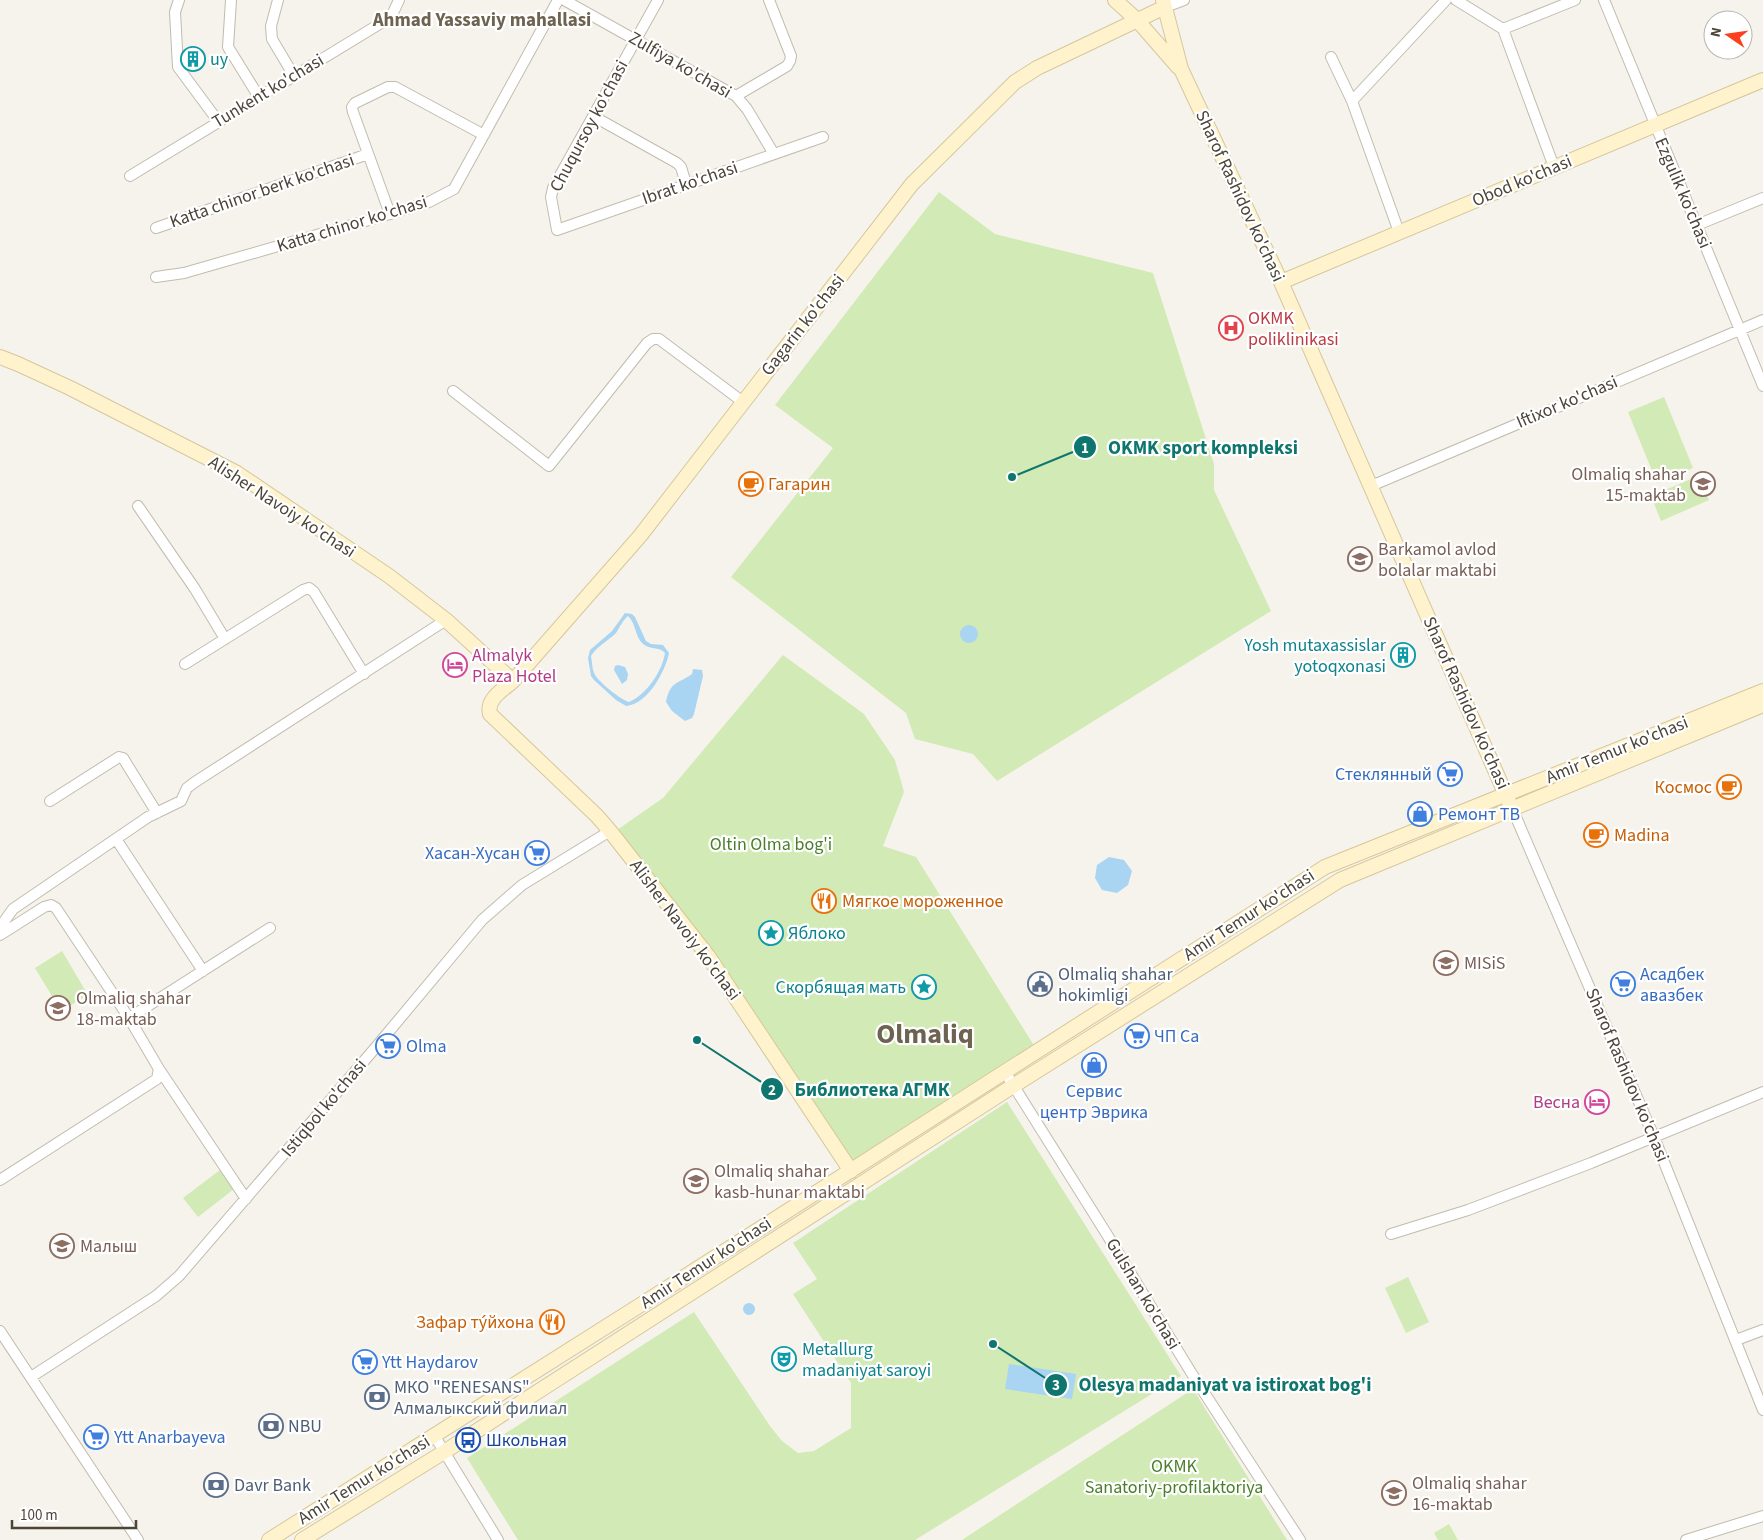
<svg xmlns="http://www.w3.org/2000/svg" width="1763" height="1540" font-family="'Source Sans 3',sans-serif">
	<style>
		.green { fill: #d2eab5 }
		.water { fill: #a9d4f2; fill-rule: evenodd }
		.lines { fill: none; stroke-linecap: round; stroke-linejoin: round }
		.street-casing { stroke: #c2bbae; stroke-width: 12 }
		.secondary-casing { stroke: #d6c79b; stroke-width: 16 }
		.street { stroke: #fff; stroke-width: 10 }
		.secondary { stroke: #fff3cd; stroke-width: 14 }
		.labels { text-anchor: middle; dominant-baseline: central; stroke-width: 4.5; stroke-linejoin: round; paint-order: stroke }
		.culture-label { font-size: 18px; fill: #0d838f; stroke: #fff; text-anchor: start }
		.street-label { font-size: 18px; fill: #4b4439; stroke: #fff }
		.health-label { font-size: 18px; fill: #be3a42; stroke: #fff; text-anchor: start }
		.education-label { font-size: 18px; fill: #785e54; stroke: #fff; text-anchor: start }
		.food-label { font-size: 18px; fill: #c56008; stroke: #fff; text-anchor: start }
		.hotel-label { font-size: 18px; fill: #b23c85; stroke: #fff; text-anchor: start }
		.shop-label { font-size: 18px; fill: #366cbe; stroke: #fff; text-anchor: start }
		.park-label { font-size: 18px; fill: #4a7f2a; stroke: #fff }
		.service-label { font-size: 18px; fill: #4e5e75; stroke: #fff; text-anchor: start }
		.transit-label { font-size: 18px; fill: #164399; stroke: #fff; text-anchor: start }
		.neighbourhood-label { font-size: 19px; font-weight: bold; fill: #6e6250; stroke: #fff }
		.town-label { font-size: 28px; font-weight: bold; fill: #6e6250; stroke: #fff }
		.leader { fill: none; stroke: #0f766e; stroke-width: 2 }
		.callout-dot { fill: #0f766e; stroke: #fff; stroke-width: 2 }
		.mark-label { font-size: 15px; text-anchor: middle; font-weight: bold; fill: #fff }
		.callout-label { font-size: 19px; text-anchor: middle; font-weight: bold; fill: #0f766e; stroke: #fff; stroke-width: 4.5; stroke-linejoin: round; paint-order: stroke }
	</style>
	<rect width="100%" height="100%" fill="#f6f3ec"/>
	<!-- green -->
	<path class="green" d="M939 192 995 234 1153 273 1214 464V490L1271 611 997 781 973 754 915 739 906 713 731 577 833 448 775 405Z
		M1664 397 1693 468 1657 483 1628 412Z
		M1698 476 1709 500 1661 521 1651 496Z
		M783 655 864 714 895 760 904 792 883 846 916 857 1035 1047 853 1164 617 830 663 798Z
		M62 951 88 995 61 1011 35 968Z
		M1007 1102 1181 1376 915 1540H518L467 1458 694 1312 770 1426 782 1441 798 1453 814 1451 851 1428V1383L793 1294 817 1279 793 1243Z
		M220 1170 234 1189 198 1217 183 1198Z
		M1408 1277 1429 1322 1406 1333 1385 1288Z
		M1193 1389 1287 1540H962L971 1534Z
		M1449 1524 1458 1540H1438L1434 1533Z"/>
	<!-- water -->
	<path class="water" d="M625 613 632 614 635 617 646 641 651 644 663 645 669 653C665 672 648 704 626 706L616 700 594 680 591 676 588 658 590 650 612 631ZM628 616C636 623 635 637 643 644 650 650 659 646 665 653 662 672 646 695 629 702 621 700 597 681 594 673 592 668 592 661 591 656 597 646 608 641 616 633 620 627 622 621 628 616Z
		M960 634a9 9 0 1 1 18 0a9 9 0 1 1-18 0Z
		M618 665 625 667 628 674 627 680 622 684 614 670 615 666Z
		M693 669 702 670 703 676 694 714 692 718 685 721 672 711 666 702C670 681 678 684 692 674Z
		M1109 857 1124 860 1132 871 1128 885 1117 893 1102 890 1095 878 1097 865Z
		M743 1309a6 6 0 1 1 12 0a6 6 0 1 1-12 0Z
		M1009 1364 1076 1374 1072 1399 1005 1389Z"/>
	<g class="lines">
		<defs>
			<path id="street" d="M179 0 175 12 178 67 218 121
				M231 0 228 47 259 97
				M278 0 271 26 272 39 294 76
				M564 0 736 96 747 109 774 154
				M658 0 553 188 551 197 557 230 823 137
				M1456 0 1503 29 1575 0
				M1604 0 1763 386
				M1165 7 1184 0
				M1503 29 1554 167
				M1331 57 1352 101 1399 232
				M736 96 787 66 790 61 791 56 769 0
				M1352 101 1446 0
				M593 116 677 163 681 167 686 184
				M130 176 391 17 399 0
				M390 214 353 112 352 107 355 103 388 87H395L484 135
				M1697 225 1763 198
				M156 228 368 154
				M156 277 184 273 390 214 429 202 454 189 558 0
				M453 391 549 466 647 343 653 339H659L743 402
				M1371 486 1763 320
				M138 506 195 589 225 639
				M185 664 303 590 309 588 314 592 364 674
				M50 801 119 757 123 758 157 813
				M1512 808 1654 1137 1763 1410
				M116 839 203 971
				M1 934 3 923 13 909 148 817 181 801 187 788 195 782 446 620
				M0 935 44 907 51 905 56 908 129 1018 159 1069 246 1199
				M129 1018 270 928
				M1005 1072 1106 1233 1192 1374 1300 1540
				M0 1180 157 1079 159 1069
				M1391 1234 1468 1210 1591 1163 1763 1092
				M0 1331 138 1540
				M1736 1340 1763 1330
				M31 1377 156 1296 179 1276 376 1047 482 920 522 885 610 831
				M434 1435 498 1540
				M1686 1540 1763 1516"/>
			<path id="secondary" d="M1115 0 1137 20 1178 67
				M1163 0 1181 69 1281 282 1509 802
				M1281 282 1763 80
				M0 357 18 364 70 388 237 473 389 576 446 620 513 681
				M851 1171 708 956 610 831 597 816 490 714C486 699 503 690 513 681L640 536 912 184 1015 82 1037 68 1165 7
				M269 1540 642 1304 1325 867 1763 691
				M302 1540 444 1452 1013 1086 1340 880 1763 705"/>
		</defs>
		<!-- street casing -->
		<use href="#street" class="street-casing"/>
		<!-- secondary casing -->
		<use href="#secondary" class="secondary-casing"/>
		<!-- street -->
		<use href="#street" class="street"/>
		<!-- secondary -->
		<use href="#secondary" class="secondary"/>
	</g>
	<!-- icons -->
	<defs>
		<symbol id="building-ring" viewBox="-11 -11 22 22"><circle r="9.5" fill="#fff" stroke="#0f9aa8" stroke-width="1.5"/><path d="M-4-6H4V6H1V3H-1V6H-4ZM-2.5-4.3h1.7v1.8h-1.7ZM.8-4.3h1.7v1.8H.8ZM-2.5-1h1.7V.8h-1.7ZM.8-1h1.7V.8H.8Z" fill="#0f9aa8"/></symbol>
		<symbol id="hospital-ring" viewBox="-11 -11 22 22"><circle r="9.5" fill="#fff" stroke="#e0444e" stroke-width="1.5"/><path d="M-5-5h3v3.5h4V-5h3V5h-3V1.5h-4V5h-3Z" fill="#e0444e"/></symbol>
		<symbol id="cafe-ring" viewBox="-11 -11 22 22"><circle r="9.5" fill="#fff" stroke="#e8710a" stroke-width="1.5"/><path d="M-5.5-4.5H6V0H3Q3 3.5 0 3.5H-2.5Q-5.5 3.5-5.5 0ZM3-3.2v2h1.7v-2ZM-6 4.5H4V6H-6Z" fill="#e8710a"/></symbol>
		<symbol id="school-ring" viewBox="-11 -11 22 22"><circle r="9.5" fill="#fff" stroke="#8d6e63" stroke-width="1.5"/><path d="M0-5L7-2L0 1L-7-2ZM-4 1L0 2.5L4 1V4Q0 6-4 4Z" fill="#8d6e63"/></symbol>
		<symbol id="hotel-ring" viewBox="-11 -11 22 22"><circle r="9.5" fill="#fff" stroke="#d1479c" stroke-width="1.5"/><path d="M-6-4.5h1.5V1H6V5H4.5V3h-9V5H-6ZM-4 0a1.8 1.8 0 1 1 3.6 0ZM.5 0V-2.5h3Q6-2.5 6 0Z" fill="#d1479c"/></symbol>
		<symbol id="supermarket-ring" viewBox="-11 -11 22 22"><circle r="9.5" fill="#fff" stroke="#3f7fe0" stroke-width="1.5"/><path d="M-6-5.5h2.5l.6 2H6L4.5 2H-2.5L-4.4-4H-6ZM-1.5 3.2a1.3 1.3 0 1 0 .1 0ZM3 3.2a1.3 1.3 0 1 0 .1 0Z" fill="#3f7fe0"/></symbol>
		<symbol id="shop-ring" viewBox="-11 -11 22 22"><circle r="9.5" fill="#fff" stroke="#3f7fe0" stroke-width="1.5"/><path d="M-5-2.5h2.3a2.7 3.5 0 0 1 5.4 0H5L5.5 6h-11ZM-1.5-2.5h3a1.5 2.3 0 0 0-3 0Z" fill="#3f7fe0"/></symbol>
		<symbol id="restaurant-ring" viewBox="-11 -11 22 22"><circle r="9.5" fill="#fff" stroke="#e8710a" stroke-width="1.5"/><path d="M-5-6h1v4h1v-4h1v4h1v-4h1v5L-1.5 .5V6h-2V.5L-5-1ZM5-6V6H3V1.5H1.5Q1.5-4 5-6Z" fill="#e8710a"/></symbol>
		<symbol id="sight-ring" viewBox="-11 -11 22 22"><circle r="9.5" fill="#fff" stroke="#0f9aa8" stroke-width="1.5"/><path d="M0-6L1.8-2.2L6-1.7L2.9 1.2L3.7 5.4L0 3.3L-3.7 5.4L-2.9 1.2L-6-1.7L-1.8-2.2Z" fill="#0f9aa8"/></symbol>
		<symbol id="university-ring" viewBox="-11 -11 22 22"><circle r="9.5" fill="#fff" stroke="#8d6e63" stroke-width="1.5"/><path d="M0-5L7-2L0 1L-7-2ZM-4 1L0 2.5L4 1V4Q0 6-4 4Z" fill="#8d6e63"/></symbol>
		<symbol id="civic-ring" viewBox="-11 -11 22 22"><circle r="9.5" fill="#fff" stroke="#5c6f8a" stroke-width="1.5"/><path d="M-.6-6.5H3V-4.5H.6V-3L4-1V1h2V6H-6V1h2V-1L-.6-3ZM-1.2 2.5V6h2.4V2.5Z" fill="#5c6f8a"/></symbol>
		<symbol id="theatre-ring" viewBox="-11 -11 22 22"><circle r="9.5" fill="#fff" stroke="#0f9aa8" stroke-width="1.5"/><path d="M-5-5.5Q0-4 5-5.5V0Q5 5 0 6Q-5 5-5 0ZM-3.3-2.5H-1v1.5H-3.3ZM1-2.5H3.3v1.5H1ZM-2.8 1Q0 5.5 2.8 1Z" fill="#0f9aa8"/></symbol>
		<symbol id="bank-ring" viewBox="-11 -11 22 22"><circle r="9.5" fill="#fff" stroke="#5c6f8a" stroke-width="1.5"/><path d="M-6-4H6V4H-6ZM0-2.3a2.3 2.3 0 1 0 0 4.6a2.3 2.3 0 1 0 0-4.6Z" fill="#5c6f8a"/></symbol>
		<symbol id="bus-ring" viewBox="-11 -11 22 22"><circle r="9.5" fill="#fff" stroke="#1a4fb4" stroke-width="1.5"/><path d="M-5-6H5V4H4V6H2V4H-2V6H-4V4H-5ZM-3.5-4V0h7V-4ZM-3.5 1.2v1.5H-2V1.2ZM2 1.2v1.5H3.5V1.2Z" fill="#1a4fb4"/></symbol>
	</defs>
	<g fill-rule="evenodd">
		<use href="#building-ring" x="179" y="45" width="28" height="28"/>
		<use href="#hospital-ring" x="1217" y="314" width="28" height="28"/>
		<use href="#cafe-ring" x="737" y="470" width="28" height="28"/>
		<use href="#school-ring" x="1689" y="470" width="28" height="28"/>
		<use href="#school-ring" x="1346" y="545" width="28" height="28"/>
		<use href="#building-ring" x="1389" y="641" width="28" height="28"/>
		<use href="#hotel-ring" x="441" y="651" width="28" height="28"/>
		<use href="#supermarket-ring" x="1436" y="760" width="28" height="28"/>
		<use href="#cafe-ring" x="1715" y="773" width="28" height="28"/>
		<use href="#shop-ring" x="1406" y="800" width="28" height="28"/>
		<use href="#cafe-ring" x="1582" y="821" width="28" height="28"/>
		<use href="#supermarket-ring" x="523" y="839" width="28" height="28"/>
		<use href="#restaurant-ring" x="810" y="887" width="28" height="28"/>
		<use href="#sight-ring" x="757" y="919" width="28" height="28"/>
		<use href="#university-ring" x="1432" y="949" width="28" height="28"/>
		<use href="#civic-ring" x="1026" y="970" width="28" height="28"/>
		<use href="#supermarket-ring" x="1609" y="970" width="28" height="28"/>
		<use href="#sight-ring" x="910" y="973" width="28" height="28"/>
		<use href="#school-ring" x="44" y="994" width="28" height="28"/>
		<use href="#supermarket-ring" x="1123" y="1022" width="28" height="28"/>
		<use href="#supermarket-ring" x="374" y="1032" width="28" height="28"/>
		<use href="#shop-ring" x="1080" y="1051" width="28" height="28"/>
		<use href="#hotel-ring" x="1583" y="1088" width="28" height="28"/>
		<use href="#school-ring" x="682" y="1167" width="28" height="28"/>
		<use href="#school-ring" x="48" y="1232" width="28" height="28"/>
		<use href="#restaurant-ring" x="538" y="1308" width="28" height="28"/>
		<use href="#theatre-ring" x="770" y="1345" width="28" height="28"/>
		<use href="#supermarket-ring" x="351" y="1348" width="28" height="28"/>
		<use href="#bank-ring" x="363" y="1383" width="28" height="28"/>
		<use href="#bank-ring" x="257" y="1412" width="28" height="28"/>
		<use href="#supermarket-ring" x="82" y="1423" width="28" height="28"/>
		<use href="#bus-ring" x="454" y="1426" width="28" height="28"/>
		<use href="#bank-ring" x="202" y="1471" width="28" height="28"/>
		<use href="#school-ring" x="1380" y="1479" width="28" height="28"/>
	</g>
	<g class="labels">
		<!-- culture labels -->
		<g class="culture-label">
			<text x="210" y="59">uy</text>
			<text x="1386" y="645" text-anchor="end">Yosh mutaxassislar<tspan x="1386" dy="21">yotoqxonasi</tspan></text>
			<text x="788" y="933">Яблоко</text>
			<text x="906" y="987" text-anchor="end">Скорбящая мать</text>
			<text x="802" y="1349">Metallurg<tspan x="802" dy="21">madaniyat saroyi</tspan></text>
		</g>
		<!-- street labels -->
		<g class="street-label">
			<text transform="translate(680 65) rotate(30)">Zulfiya ko'chasi</text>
			<text transform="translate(268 91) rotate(-31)">Tunkent ko'chasi</text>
			<text transform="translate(589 126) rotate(-62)">Chuqursoy ko'chasi</text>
			<text transform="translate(1522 181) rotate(-23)">Obod ko'chasi</text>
			<text transform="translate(690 183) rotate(-19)">Ibrat ko'chasi</text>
			<text transform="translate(262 191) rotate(-19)">Katta chinor berk ko'chasi</text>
			<text transform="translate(1683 193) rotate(67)">Ezgulik ko'chasi</text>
			<text transform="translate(1240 196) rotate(65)">Sharof Rashidov ko'chasi</text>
			<text transform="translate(352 224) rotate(-17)">Katta chinor ko'chasi</text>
			<text transform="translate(803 325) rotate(-52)">Gagarin ko'chasi</text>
			<text transform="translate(1567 402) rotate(-23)">Iftixor ko'chasi</text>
			<text transform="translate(282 507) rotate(33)">Alisher Navoiy ko'chasi</text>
			<text transform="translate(1466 703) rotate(66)">Sharof Rashidov ko'chasi</text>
			<text transform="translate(1617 750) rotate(-22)">Amir Temur ko'chasi</text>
			<text transform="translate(1249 915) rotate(-33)">Amir Temur ko'chasi</text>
			<text transform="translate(685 930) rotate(53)">Alisher Navoiy ko'chasi</text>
			<text transform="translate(1627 1075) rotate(67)">Sharof Rashidov ko'chasi</text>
			<text transform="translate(324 1108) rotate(-50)">Istiqbol ko'chasi</text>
			<text transform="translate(706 1263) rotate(-33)">Amir Temur ko'chasi</text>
			<text transform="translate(1143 1294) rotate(59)">Gulshan ko'chasi</text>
			<text transform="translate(364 1480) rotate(-32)">Amir Temur ko'chasi</text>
		</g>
		<!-- health labels -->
		<g class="health-label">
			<text x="1248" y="318">OKMK<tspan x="1248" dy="21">poliklinikasi</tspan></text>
		</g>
		<!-- education labels -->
		<g class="education-label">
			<text x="1686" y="474" text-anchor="end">Olmaliq shahar<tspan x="1686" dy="21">15-maktab</tspan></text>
			<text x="1378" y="549">Barkamol avlod<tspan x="1378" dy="21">bolalar maktabi</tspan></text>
			<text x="1464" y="963">MISiS</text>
			<text x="76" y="998">Olmaliq shahar<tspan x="76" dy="21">18-maktab</tspan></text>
			<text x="714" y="1171">Olmaliq shahar<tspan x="714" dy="21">kasb-hunar maktabi</tspan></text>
			<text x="80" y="1246">Малыш</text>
			<text x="1412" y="1483">Olmaliq shahar<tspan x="1412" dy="21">16-maktab</tspan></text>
		</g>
		<!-- food labels -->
		<g class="food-label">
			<text x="768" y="484">Гагарин</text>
			<text x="1712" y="787" text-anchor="end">Космос</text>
			<text x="1614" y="835">Madina</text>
			<text x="842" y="901">Мягкое мороженное</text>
			<text x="534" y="1322" text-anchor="end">Зафар тýйхона</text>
		</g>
		<!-- hotel labels -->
		<g class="hotel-label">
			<text x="472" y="655">Almalyk<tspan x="472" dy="21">Plaza Hotel</tspan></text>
			<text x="1580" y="1102" text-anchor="end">Весна</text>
		</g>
		<!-- shop labels -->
		<g class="shop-label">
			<text x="1432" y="774" text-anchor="end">Стеклянный</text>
			<text x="1438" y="814">Ремонт ТВ</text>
			<text x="520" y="853" text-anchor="end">Хасан-Хусан</text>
			<text x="1640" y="974">Асадбек<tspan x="1640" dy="21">авазбек</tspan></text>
			<text x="1154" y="1036">ЧП Са</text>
			<text x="406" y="1046">Olma</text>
			<text x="1094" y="1091" text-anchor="middle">Сервис<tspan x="1094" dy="21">центр Эврика</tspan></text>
			<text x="382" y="1362">Ytt Haydarov</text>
			<text x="114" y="1437">Ytt Anarbayeva</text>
		</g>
		<!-- park labels -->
		<g class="park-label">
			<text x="771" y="844">Oltin Olma bog'i</text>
			<text x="1174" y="1466">OKMK<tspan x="1174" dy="21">Sanatoriy-profilaktoriya</tspan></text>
		</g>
		<!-- service labels -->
		<g class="service-label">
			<text x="1058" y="974">Olmaliq shahar<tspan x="1058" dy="21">hokimligi</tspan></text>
			<text x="394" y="1387">МКО "RENESANS"<tspan x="394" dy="21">Алмалыкский филиал</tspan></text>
			<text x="288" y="1426">NBU</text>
			<text x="234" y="1485">Davr Bank</text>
		</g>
		<!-- transit labels -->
		<g class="transit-label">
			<text x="486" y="1440">Школьная</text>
		</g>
		<!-- neighbourhood labels -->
		<g class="neighbourhood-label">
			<text x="482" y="20">Ahmad Yassaviy mahallasi</text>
		</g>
		<!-- town labels -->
		<g class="town-label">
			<text x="925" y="1034">Olmaliq</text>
		</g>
	</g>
	<!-- callouts -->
	<path class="leader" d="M1012 477L1085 447M697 1040L772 1089M993 1344L1056 1385"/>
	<g class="callout-dot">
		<circle cx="1012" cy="477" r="5"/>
		<circle cx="697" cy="1040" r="5"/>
		<circle cx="993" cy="1344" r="5"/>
		<circle cx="1085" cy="447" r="12"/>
		<circle cx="772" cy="1089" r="12"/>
		<circle cx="1056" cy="1385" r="12"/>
	</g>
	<g class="mark-label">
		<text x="1085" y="453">1</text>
		<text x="772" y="1095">2</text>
		<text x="1056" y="1390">3</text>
	</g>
	<g class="callout-label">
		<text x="1203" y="454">OKMK sport kompleksi</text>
		<text x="872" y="1096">Библиотека АГМК</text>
		<text x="1225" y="1391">Olesya madaniyat va istiroxat bog'i</text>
	</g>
	<!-- north arrow -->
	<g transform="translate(1728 35) rotate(283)"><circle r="24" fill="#ffffff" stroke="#b7b4b0"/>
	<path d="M0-4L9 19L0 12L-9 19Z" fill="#fc3f1d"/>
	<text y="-8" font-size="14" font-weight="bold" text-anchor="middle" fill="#4b4439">N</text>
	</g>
	<!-- scale -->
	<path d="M12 1520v8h124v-8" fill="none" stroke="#4b4439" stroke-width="2.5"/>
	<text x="20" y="1520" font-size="15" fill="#4b4439" stroke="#ffffff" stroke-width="4" paint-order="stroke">100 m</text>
</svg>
